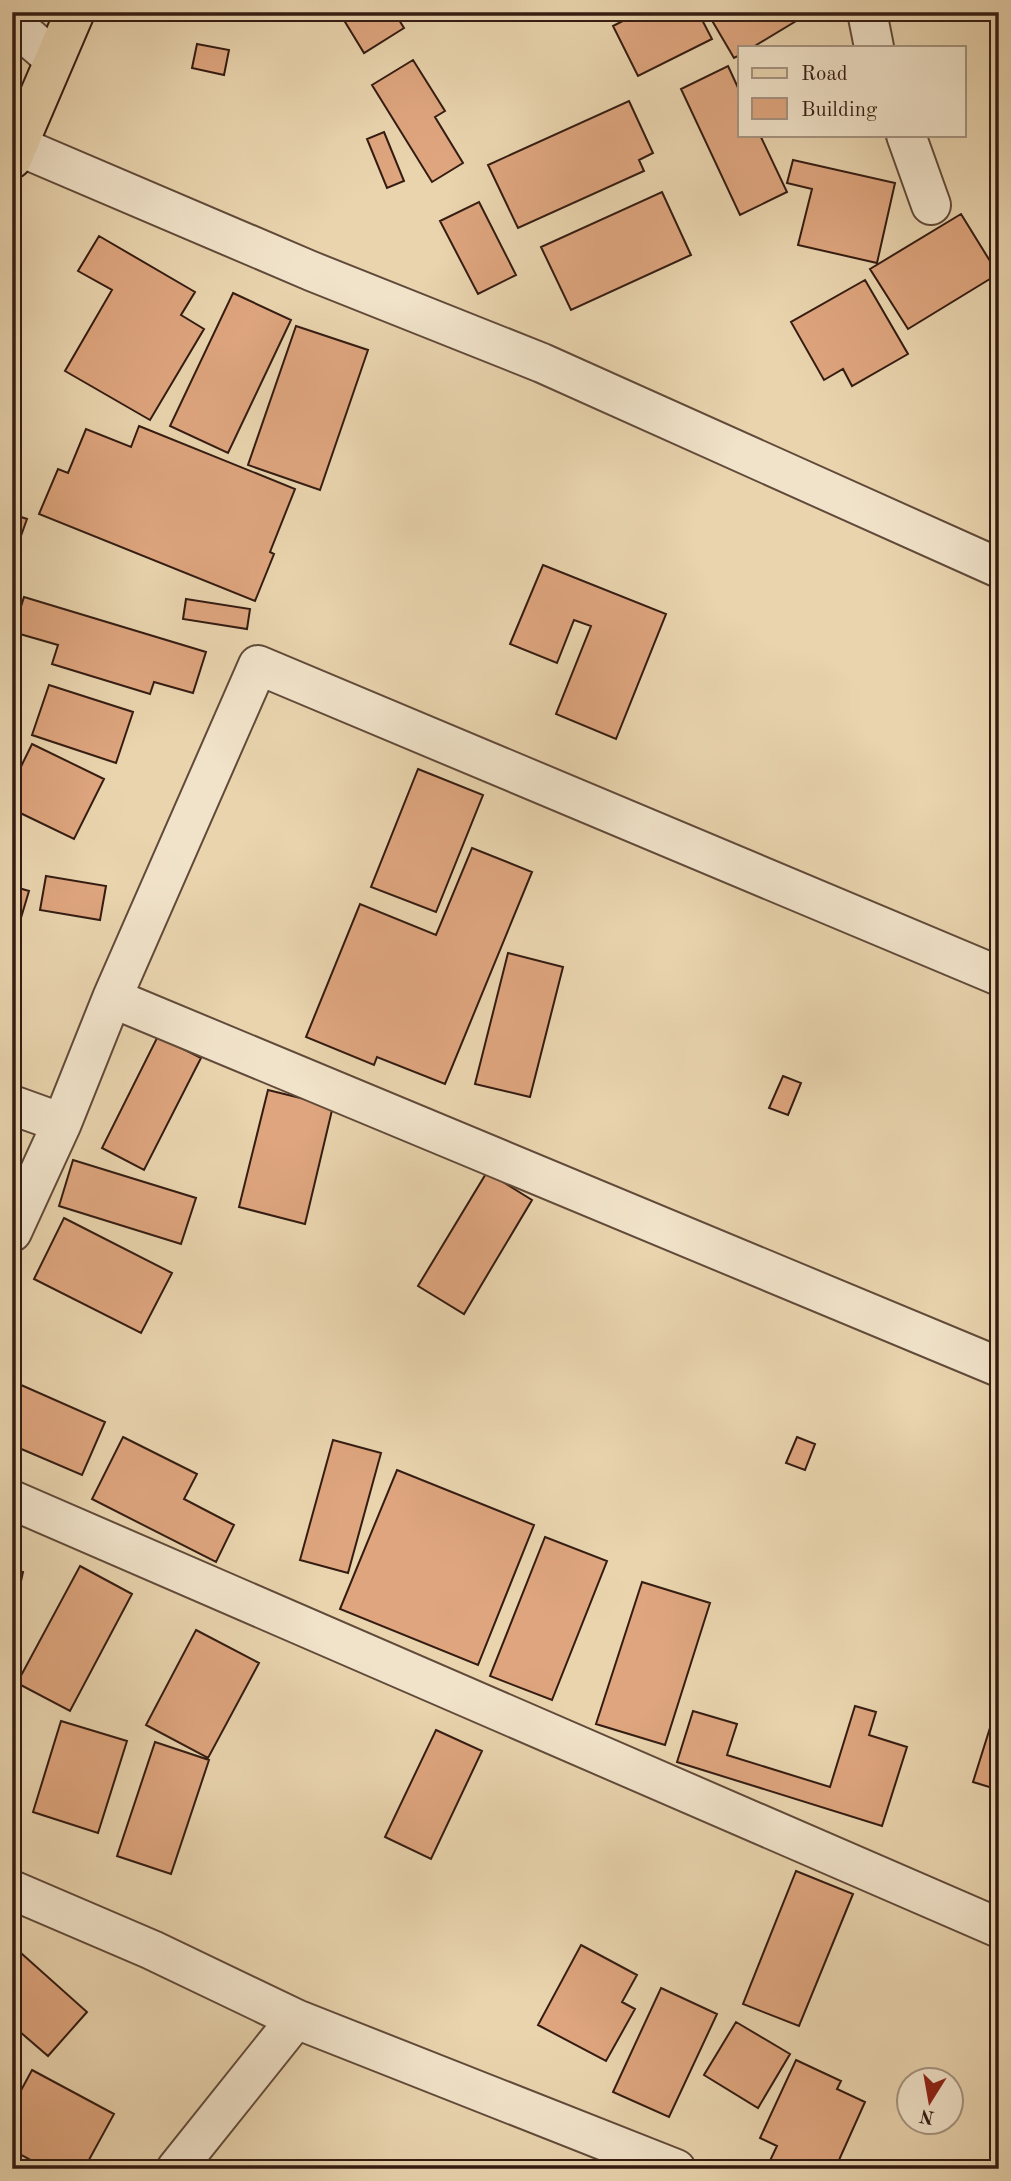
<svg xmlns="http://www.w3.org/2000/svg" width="1011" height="2181" font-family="'Old Standard TT',serif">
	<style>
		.building { fill: #dea57e; stroke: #341c12; stroke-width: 2 }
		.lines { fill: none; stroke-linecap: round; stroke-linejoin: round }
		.minor-casing { stroke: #614a39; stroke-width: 42 }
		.major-casing { stroke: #341c12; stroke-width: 42 }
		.minor { stroke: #f1e3ca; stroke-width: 38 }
		.major { stroke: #e9d4ae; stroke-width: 38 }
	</style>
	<rect width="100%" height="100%" fill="#e9d4ae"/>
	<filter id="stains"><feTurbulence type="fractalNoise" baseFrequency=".00286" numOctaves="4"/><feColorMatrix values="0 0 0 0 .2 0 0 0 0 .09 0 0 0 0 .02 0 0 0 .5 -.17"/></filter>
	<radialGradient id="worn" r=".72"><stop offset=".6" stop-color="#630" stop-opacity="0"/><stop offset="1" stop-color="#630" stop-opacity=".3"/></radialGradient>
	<!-- building -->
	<path class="building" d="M339 12H394L404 28 364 53Z
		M640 12H698L712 39 638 76 613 26Z
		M707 12H811L753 47H740V55L734 58Z
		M197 44 229 50 224 75 192 68Z
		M413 60 445 111 435 117 463 163 432 182 372 85Z
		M728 66 740 92V135H760L787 192 740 215 681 89Z
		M629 101 653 153 639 160 644 171 518 228 488 165Z
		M384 132 404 181 387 188 367 139Z
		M793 160 895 183 877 263 798 245 812 189 787 183Z
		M662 192 691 255 571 310 541 247Z
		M479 202 516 275 478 294 440 221Z
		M961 214 998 274 908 329 870 269Z
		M99 236 195 292 181 315 204 329 150 420 65 371 112 290 78 271Z
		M865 280 908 354 852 386 843 369 824 380 791 322Z
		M233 293 291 320 228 453 170 426Z
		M296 326 368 350 320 490 248 465Z
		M139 426 295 489 270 552 274 554 255 601 39 514 58 469 68 473 86 429 131 447Z
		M12 514 27 519 12 561Z
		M543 565 666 614 616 739 556 714 591 626 574 620 557 663 510 644Z
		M24 597 206 652 193 693 154 682 150 694 52 664 58 645 13 632Z
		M186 599 250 609 247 629 183 619Z
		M49 685 133 712 116 763 32 735Z
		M32 744 104 779 74 839 12 809V785Z
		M418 769 483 795 436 912 371 887Z
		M472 848 532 872 445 1084 377 1057 374 1065 306 1037 360 904 436 935Z
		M46 876 106 886 100 920 40 910Z
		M12 886 29 891 12 948Z
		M508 953 563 967 530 1097 475 1084Z
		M158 1036 201 1058 144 1170 102 1148Z
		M783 1076 801 1083 788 1115 769 1108Z
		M268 1090 333 1106 305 1224 239 1207Z
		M73 1160 196 1198 181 1244 59 1206Z
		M487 1172 532 1200 464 1314 418 1286Z
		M64 1218 172 1273 141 1333 34 1279Z
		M12 1381 105 1422 82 1475 12 1445Z
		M123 1437 197 1474 184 1499 234 1525 216 1562 92 1499Z
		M797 1437 815 1444 805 1470 786 1463Z
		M333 1440 381 1453 348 1573 300 1560Z
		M397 1470 534 1525 478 1665 340 1609Z
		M545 1537 607 1561 552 1700 490 1676Z
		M80 1566 132 1594 70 1711 17 1683Z
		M12 1570 23 1572 12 1622Z
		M642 1582 710 1603 665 1745 596 1724Z
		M196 1630 259 1663 208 1758 146 1725Z
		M855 1706 876 1712 869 1735 907 1747 882 1826 677 1762 693 1711 737 1724 727 1755 830 1787Z
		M994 1715 999 1717V1790L973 1782Z
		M61 1721 127 1741 98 1833 33 1812Z
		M436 1730 482 1751 431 1859 385 1837Z
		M155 1742 209 1760 171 1874 117 1856Z
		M796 1871 853 1894 799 2026 743 2004Z
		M12 1945 87 2012 48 2056 12 2025Z
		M581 1945 637 1975 622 2002 635 2009 606 2061 538 2025Z
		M661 1988 717 2014 669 2117 613 2092Z
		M736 2022 790 2054 758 2108 704 2075Z
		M796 2060 841 2081 837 2089 865 2102 835 2169H766L777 2146 760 2138Z
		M32 2070 114 2114 84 2169H47L12 2150V2107Z"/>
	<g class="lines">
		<defs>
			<path id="minor" d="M867 12 874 47
				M12 23 54 59
				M906 135 931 205
				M18 146 311 271 542 363 999 568
				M112 998 999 1367
				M12 1105 62 1123
				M12 1232 62 1123 112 998 258 665 999 976
				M12 1500 999 1928
				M12 1890 152 1950 296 2019 676 2169
				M176 2169 296 2019"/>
			<path id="major" d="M12 159 75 12"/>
		</defs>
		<!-- minor casing -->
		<use href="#minor" class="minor-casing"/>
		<!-- major casing -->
		<use href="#major" class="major-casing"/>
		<!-- minor -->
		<use href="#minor" class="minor"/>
		<!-- major -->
		<use href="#major" class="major"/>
	</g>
	<!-- margin -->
	<rect width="1011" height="2181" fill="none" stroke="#e9d4ae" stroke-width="42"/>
	<rect x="14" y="14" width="983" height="2153" fill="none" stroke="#341c12" stroke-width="3.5"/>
	<rect x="21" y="21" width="969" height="2139" fill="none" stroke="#341c12" stroke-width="2"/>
	<!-- legend -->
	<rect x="738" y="46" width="228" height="91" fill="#f1e3ca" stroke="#a59380" stroke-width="2"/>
	<rect x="752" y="68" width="35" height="10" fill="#e9d4ae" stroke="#a59380" stroke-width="2"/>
	<text x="801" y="80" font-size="21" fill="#341c12">Road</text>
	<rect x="752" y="98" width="35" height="21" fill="#dea57e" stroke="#a59380" stroke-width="2"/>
	<text x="801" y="116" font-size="21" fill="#341c12">Building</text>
	<!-- north arrow -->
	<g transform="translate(930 2101) rotate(191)"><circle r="33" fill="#f1e3ca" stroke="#a59380" stroke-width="2"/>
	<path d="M0-5L12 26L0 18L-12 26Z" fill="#8f2418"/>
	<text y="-10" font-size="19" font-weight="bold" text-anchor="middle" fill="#341c12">N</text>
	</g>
	<rect width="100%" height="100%" filter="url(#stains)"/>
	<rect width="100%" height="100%" fill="url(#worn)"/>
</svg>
